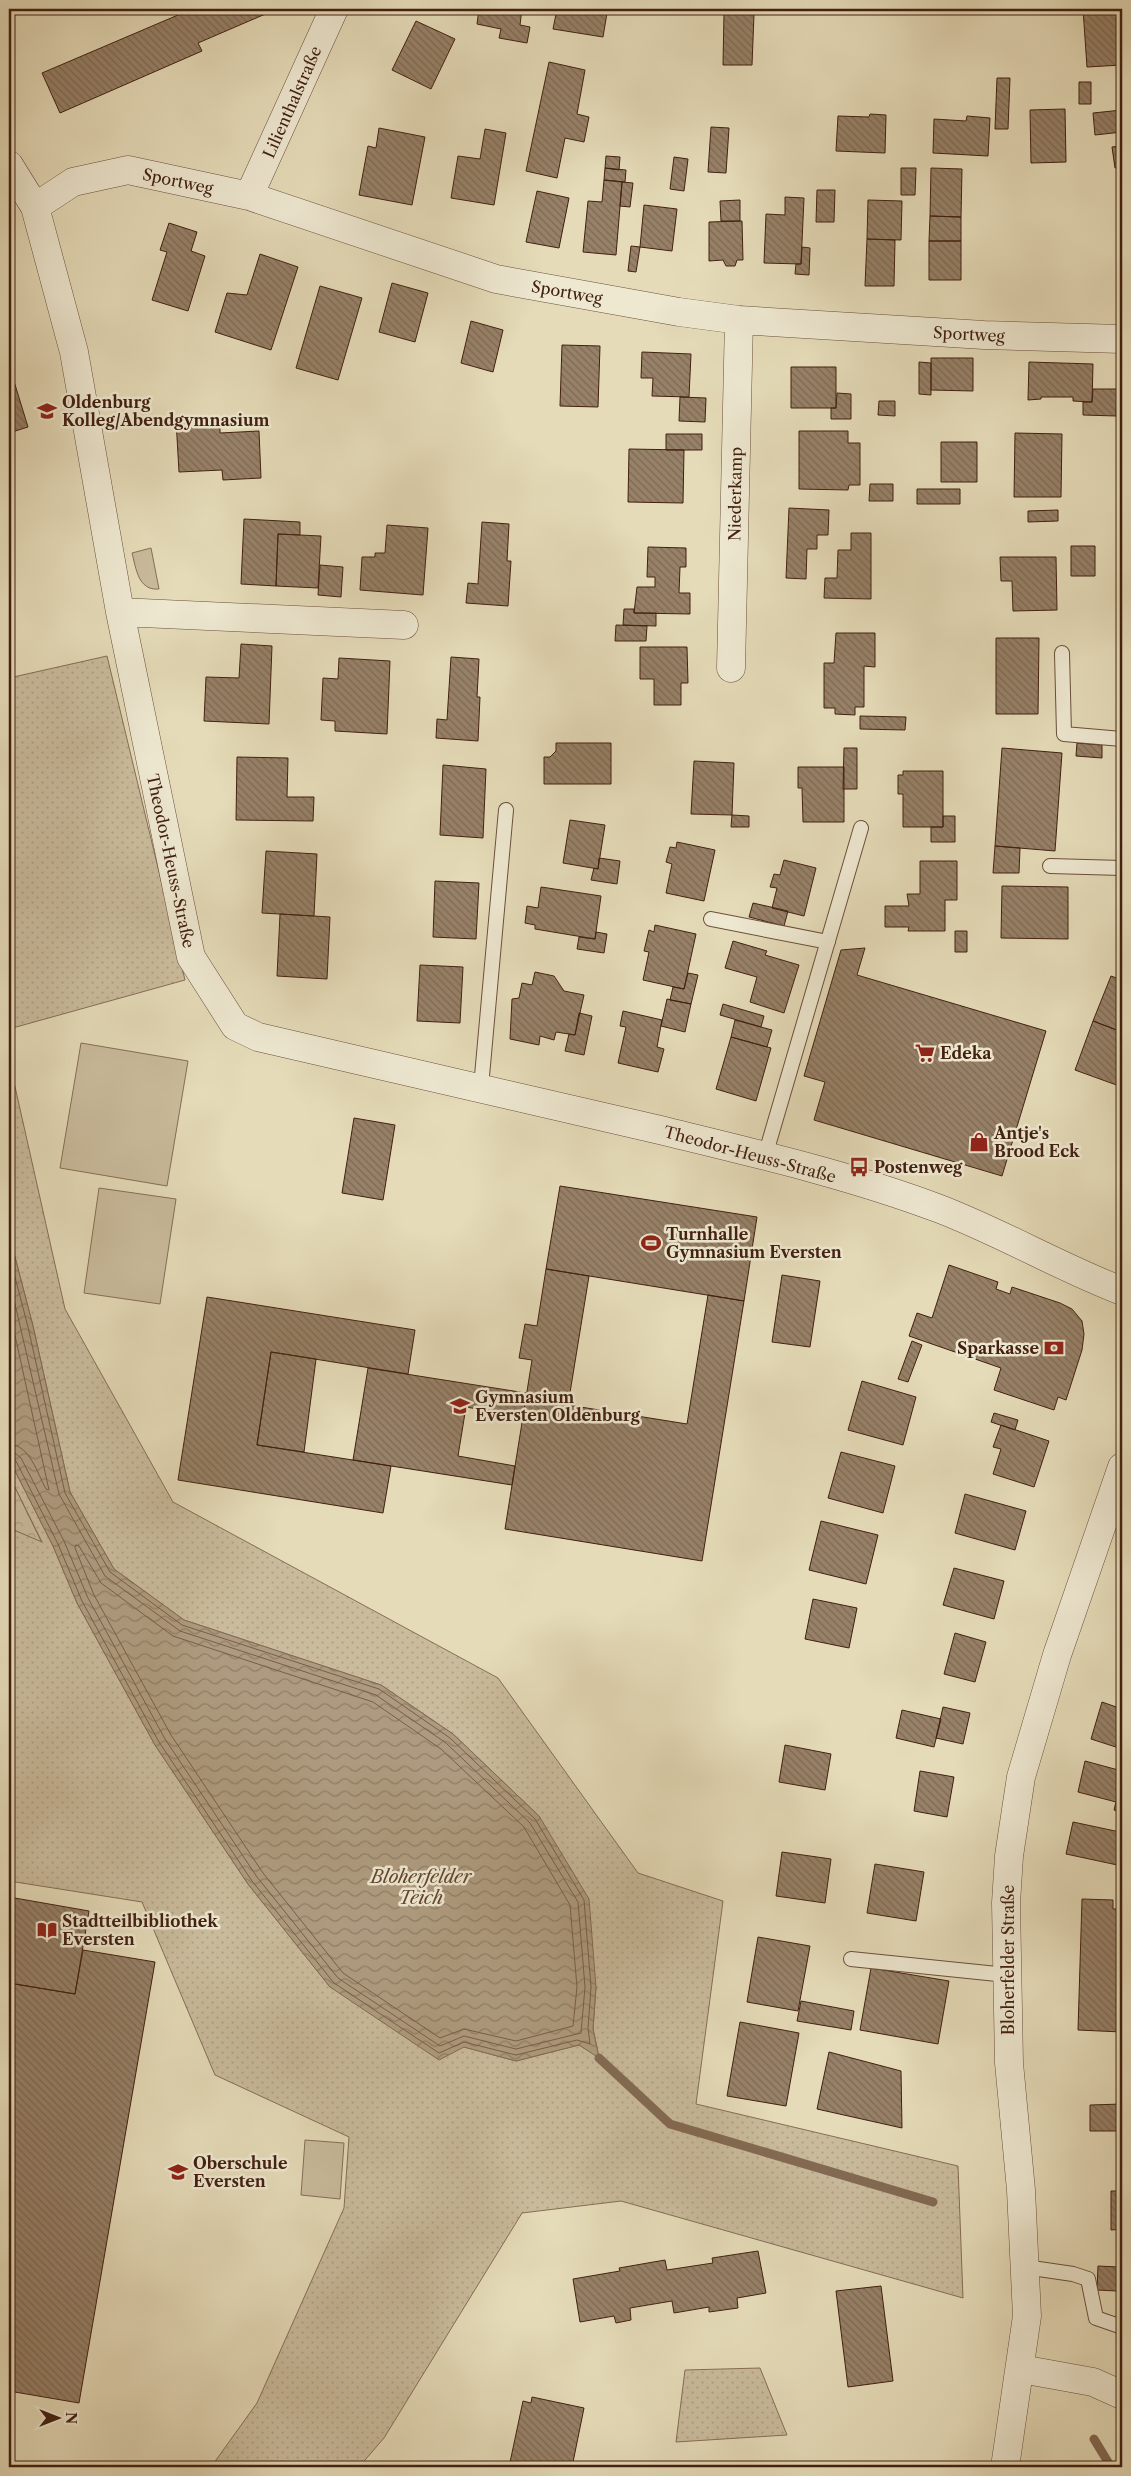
<svg xmlns="http://www.w3.org/2000/svg" width="1131" height="2476" font-family="'Libre Caslon Text',serif">
	<style>
		.green { fill: #c9bb9c; stroke: #866e56 }
		.forest { fill: url(#forest-crowns); stroke: #866e56 }
		.park { fill: url(#park-dots); stroke: #866e56 }
		.water { fill: url(#water-waves); stroke: #836a53 }
		.lines { fill: none; stroke-linecap: round; stroke-linejoin: round }
		.shore { stroke: #785e48; stroke-width: 1 }
		.stream { stroke: #836a53; stroke-width: 9 }
		.building { fill: url(#building-back-hatch); stroke: #422011 }
		.service-casing { stroke: #6b4f3b; stroke-width: 16 }
		.minor-casing { stroke: #6b4f3b; stroke-width: 29 }
		.tertiary-casing { stroke: #6b4f3b; stroke-width: 29 }
		.service { stroke: #eee8d1; stroke-width: 14 }
		.minor { stroke: #eee8d1; stroke-width: 28 }
		.tertiary { stroke: #eee8d1; stroke-width: 28 }
		.labels { text-anchor: middle; dominant-baseline: central; stroke-width: 5; stroke-linejoin: round; paint-order: stroke }
		.street-label { font-size: 16px; fill: #422011; stroke: #eee8d1 }
		.poi-label { font-size: 16px; font-weight: bold; fill: #422011; stroke: #eee8d1; text-anchor: start }
		.water-label { font-size: 18px; font-style: italic; fill: #624532; stroke: #eee8d1 }
	</style>
	<defs>
		<pattern id="forest-crowns" width="20" height="18" patternUnits="userSpaceOnUse" patternTransform="scale(1.25)"><rect width="20" height="18" fill="#c9bb9c"/><path d="M2 6a3 3 0 1 1 6 0M12 15a3 3 0 1 1 6 0" fill="none" stroke="#aea085"/></pattern>
		<pattern id="park-dots" width="8" height="8" patternUnits="userSpaceOnUse" patternTransform="scale(1.25)"><rect width="8" height="8" fill="#c9bb9c"/><path d="M2 2h.1M6 6h.1" fill="none" stroke="#aea085" stroke-width="1.8" stroke-linecap="round"/></pattern>
		<pattern id="water-waves" width="16" height="10" patternUnits="userSpaceOnUse" patternTransform="scale(1.25)"><rect width="16" height="10" fill="#ae9b7f"/><path d="M0 5q4-4 8 0t8 0" fill="none" stroke="#8f7e67"/></pattern>
		<pattern id="building-back-hatch" width="6" height="6" patternUnits="userSpaceOnUse" patternTransform="scale(1.25)"><rect width="6" height="6" fill="#978168"/><path d="M-1 5l2 2M0 0l6 6M5-1l2 2" fill="none" stroke="#7d6954"/></pattern>
	</defs>
	<rect width="100%" height="100%" fill="#e5dbb8"/>
	<filter id="stains"><feTurbulence type="fractalNoise" baseFrequency=".004" numOctaves="4"/><feColorMatrix values="0 0 0 0 .2 0 0 0 0 .09 0 0 0 0 .02 0 0 0 .5 -.17"/></filter>
	<radialGradient id="worn" r=".72"><stop offset=".6" stop-color="#630" stop-opacity="0"/><stop offset="1" stop-color="#630" stop-opacity=".3"/></radialGradient>
	<!-- green -->
	<path class="green" d="M151 548 159 589C138 591 136 568 132 553Z
		M81 1043 188 1061 167 1186 60 1168Z
		M99 1188 176 1199 160 1304 84 1293Z
		M305 2140 344 2143 340 2199 301 2195Z"/>
	<!-- forest -->
	<path class="forest" d="M9 1475 42 1543 9 1528Z"/>
	<!-- park -->
	<path class="park" d="M107 656 185 980 9 1029V678Z
		M9 1060 65 1309 173 1502 498 1678 638 1873 723 1901 696 2104 958 2166 963 2298 621 2201 522 2213 384 2438 359 2467H211L257 2403 344 2208 349 2137 215 2075 142 1902 9 1881V1528L42 1542 9 1475V1459L53 1546 77 1603 155 1745 248 1884 330 1987 464 2047 516 2061 579 2045 599 2057 593 2029 596 1987 539 1816 453 1734 381 1685 184 1620 114 1569 70 1492 33 1326 9 1234Z
		M760 2368 787 2435 676 2442 685 2370Z"/>
	<!-- water -->
	<path class="water" d="M9 1234 33 1326 70 1492 114 1569 184 1620 381 1685 453 1734 539 1816 589 1899 596 1987 593 2029 599 2058 579 2045 516 2061 464 2047 439 2060 330 1987 248 1884 155 1745 77 1603 53 1546 9 1459Z"/>
	<g class="lines">
		<!-- shore -->
		<path class="shore" d="M9 1254 28 1327 65 1493 110 1572 182 1625 379 1689 450 1738 535 1819 584 1900 591 1987 588 2028 590 2044 577 2040 516 2055 464 2042 439 2053 334 1983 252 1881 159 1742 82 1601 58 1544 16 1461 9 1458
			M9 1278 59 1494 105 1576 180 1631 376 1695 446 1743 530 1823 578 1902 585 1987 581 2033 516 2049 464 2036 440 2046 338 1978 257 1877 165 1739 88 1598 64 1541 21 1458 15 1453 9 1451
			M9 1308 49 1490 46 1489C37 1473 30 1445 9 1444
			M76 1545 79 1546 101 1583 173 1636 373 1702 441 1749 524 1827 570 1905 577 1987 573 2026 516 2041 464 2029 440 2038 343 1973 263 1873 171 1735 94 1595 75 1548Z"/>
		<!-- stream -->
		<path class="stream" d="M599 2058 670 2124 933 2202
			M1094 2439 1111 2467"/>
	</g>
	<!-- building -->
	<path class="building" d="M184 9H269L270 12 198 43 202 51 60 113 42 73 185 12Z
		M479 9H522L520 25 530 27 527 43 499 38 501 29 477 24Z
		M557 9H579L607 13 603 37 553 29Z
		M948 9H1009V12Z
		M1083 9H1122V65L1087 67Z
		M724 13 754 14 752 65H723Z
		M416 21 455 39 431 89 392 70Z
		M549 62 585 70 577 114 589 117 584 142 565 138 557 178 526 171Z
		M997 78H1010L1008 129H995Z
		M1079 82H1091V104H1079Z
		M1065 109 1066 162 1031 163 1030 110Z
		M1122 110V132L1095 135 1093 113Z
		M870 114 886 115 885 153 836 151 838 116 869 117Z
		M967 116 990 118 988 156 933 153 934 119 966 121Z
		M711 127 729 128 726 173 708 172Z
		M379 128 425 137 412 205 359 195 368 146 376 148Z
		M485 129 506 133 494 205 451 198 458 156 480 159Z
		M1122 146V167L1115 168 1112 147Z
		M606 156 620 157 619 170 605 168Z
		M674 157 688 159 684 191 670 189Z
		M605 168 626 170 625 182 604 180Z
		M901 168H916L915 195H901Z
		M931 168 962 169 961 217 930 216Z
		M604 180 622 182 616 255 583 252 588 201 602 202Z
		M622 182 633 183 630 207 620 206Z
		M817 190H835L834 222H816Z
		M537 191 569 198 559 248 526 242Z
		M785 197 804 198 801 264 764 263 766 214 785 215Z
		M740 200V221H721L720 201Z
		M868 200 902 201 901 240 867 239Z
		M644 205 677 209 672 251 640 247Z
		M930 216 961 217V241H929Z
		M742 221 743 260H737L735 266H726L723 260 709 261V222Z
		M169 223 197 232 191 251 205 256 188 311 152 300 167 252 160 250Z
		M867 239 895 240 894 286H865Z
		M929 241H961V280H929Z
		M631 246 640 247 636 272 628 271Z
		M802 247 810 248 809 275 795 274 796 264H801Z
		M260 254 298 267 271 350 215 332 227 293 247 295Z
		M392 283 428 293 415 342 379 332Z
		M320 286 362 298 338 380 296 368Z
		M471 321 503 330 493 372 461 363Z
		M562 345 600 346 598 407 560 406Z
		M642 352 691 354 689 397 652 396 653 378H641Z
		M931 358H973V391L931 390Z
		M919 362 931 363V395L919 394Z
		M1029 362 1093 364 1092 402 1073 401V397H1041V399L1028 400Z
		M9 365 28 427 9 433Z
		M791 367H836V408H791Z
		M1093 389H1117L1116 416 1083 415V402H1092Z
		M837 393 851 394V419H831V408H836Z
		M680 397 706 398 705 422 679 421Z
		M879 401H895V416L878 415Z
		M220 418V433L259 431 261 478 223 480 222 470 179 472 176 420Z
		M799 431H848V443H860V485H849L848 490 799 489Z
		M1015 433 1062 434 1061 497H1014Z
		M666 434H702V450H666Z
		M941 442H977V482H941Z
		M629 449 684 450 683 503 628 502Z
		M870 484H893V501H869Z
		M917 489H960V504H917Z
		M789 508 829 510 828 535H817V549H807L806 579 786 578Z
		M1058 510V521L1028 522V511Z
		M244 519 300 522V535L278 534 276 586 241 584Z
		M482 522 509 524 507 561H511L508 606 466 603 468 583 478 584Z
		M387 525 428 528 423 595 360 590 362 557H375V553H385Z
		M851 533H871V599L824 598 825 578H837L838 550H851Z
		M278 534 321 536 318 588 276 586Z
		M1071 546H1095V576H1071Z
		M648 547 686 548V567H680L679 593H690V614L634 613 637 587H655V577H647Z
		M1000 557H1056L1057 610 1013 611 1012 581H1001Z
		M320 565 343 567 341 597 318 595Z
		M624 609H634V613H656V626L623 625Z
		M616 625 647 626 646 641H615Z
		M836 633H875V667L864 666V707H855V715L835 714V708H824V663H834Z
		M996 638H1039L1038 714H996Z
		M241 644 272 646 269 724 204 721 206 677 239 678Z
		M640 647H687L688 683H681V705H654V679H640Z
		M451 657 479 659 477 697H480L478 741 436 738 437 719 447 720Z
		M339 658 390 661 387 734 335 731V721L321 720 323 678 338 679Z
		M860 716 906 717 905 730 860 729Z
		M556 743H611V784H544V757H550L556 751Z
		M1077 743 1102 745V758L1076 756Z
		M844 748H857V789H843Z
		M1002 748 1062 753 1055 851 995 846Z
		M237 757 288 758 287 797H314L313 821 236 820Z
		M694 761 734 763 732 815 691 814Z
		M443 765 486 769 483 838 440 835Z
		M798 767H844V822H803L802 788H798Z
		M903 771H943V827H903V794H898V775H903Z
		M732 815 749 816V827H731Z
		M943 816H955V842H931V827H943Z
		M570 820 605 825 598 869 563 863Z
		M677 842 715 850 704 901 666 893 672 864 666 862 670 847 676 848Z
		M995 846 1020 848 1019 873H993Z
		M266 851 317 854 314 916 262 913Z
		M599 858 620 861 617 884 591 880 594 868 598 869Z
		M784 860 816 868 804 916 772 908 777 888 770 887 774 874 780 875Z
		M920 861H957V900H945V931H908L909 927H885V906H909L907 894H920Z
		M435 881 479 883 476 939 433 937Z
		M1002 886 1068 887V939L1001 938Z
		M541 887 601 896 595 939 535 929V925L525 923 527 906 538 908Z
		M753 903 788 911 784 926 749 917Z
		M280 914 330 917 327 979 277 976Z
		M655 925 696 934 684 989 643 980 649 952 644 951 649 930 654 932Z
		M955 931H967V952H955Z
		M596 932 607 934 604 953 577 949 579 937 595 939Z
		M733 941 767 951 765 955 799 965 784 1013 750 1002 757 977 725 968Z
		M865 948 857 975 1046 1031 1002 1176 814 1120 825 1082 804 1076 841 950Z
		M420 965 463 967 460 1023 417 1021Z
		M535 972 554 976 564 991 584 995 575 1035 556 1032 554 1040 540 1036 539 1045 510 1039 512 999 519 998 522 983 532 985Z
		M688 973 698 975 691 1004 670 1000 673 987 684 989Z
		M1111 976 1122 980V1032L1093 1021Z
		M667 999 691 1004 685 1032 661 1026Z
		M723 1004 764 1016 761 1027 720 1015Z
		M623 1011 662 1020 657 1047 664 1049 658 1072 618 1063 626 1027 620 1026Z
		M579 1013 592 1016 584 1055 565 1051 569 1034 575 1035Z
		M735 1020 772 1030 767 1047 731 1037Z
		M1093 1021 1122 1032V1087L1075 1070Z
		M731 1037 771 1048 756 1101 716 1089Z
		M354 1118 395 1125 383 1200 342 1193Z
		M560 1186 757 1217 744 1301 546 1269Z
		M949 1265 998 1282 996 1289 1010 1294 1012 1287 1060 1303 1072 1309 1082 1321 1084 1334 1082 1350 1066 1400 1058 1397 1054 1410 994 1390 1001 1368 909 1336 917 1313 932 1318Z
		M546 1269 589 1276 568 1405 687 1424 708 1295 744 1301 702 1561 505 1529 532 1360 519 1358 525 1324 537 1326Z
		M782 1275 820 1281 810 1347 772 1342Z
		M207 1297 415 1330 408 1374 271 1352 257 1445 391 1466 383 1513 178 1480Z
		M912 1341 922 1345 908 1382 898 1379Z
		M271 1352 316 1359 304 1452 257 1445Z
		M368 1368 526 1393 523 1417 466 1407 458 1456 515 1466 512 1485 353 1460Z
		M862 1381 916 1397 903 1445 848 1430Z
		M994 1413 1018 1420 1015 1430 991 1422Z
		M1001 1425 1049 1441 1034 1487 993 1474 1001 1449 993 1447Z
		M841 1452 895 1466 883 1513 828 1498Z
		M965 1494 1026 1511 1015 1550 955 1533Z
		M821 1521 878 1535 866 1584 809 1570Z
		M954 1568 1004 1581 994 1619 943 1605Z
		M813 1599 857 1608 849 1648 805 1639Z
		M955 1633 986 1642 975 1682 944 1674Z
		M1102 1702 1122 1709V1749L1091 1739Z
		M943 1707 970 1713 963 1744 936 1738Z
		M902 1710 941 1719 934 1747 896 1738Z
		M785 1745 831 1754 825 1790 779 1782Z
		M1085 1761 1122 1771V1812L1114 1810 1116 1802 1078 1792Z
		M920 1771 954 1777 947 1817 914 1811Z
		M1073 1822 1120 1832 1118 1841 1122 1842V1866L1066 1854Z
		M782 1852 831 1859 825 1903 776 1896Z
		M875 1864 924 1872 916 1921 867 1913Z
		M9 1897 89 1911 75 1994 9 1983Z
		M1082 1899 1113 1900V1909H1122V2032L1078 2030Z
		M758 1937 810 1946 798 2011 747 2002Z
		M83 1950 155 1962 79 2403 9 2391V1983L75 1994Z
		M871 1968 949 1981 938 2044 860 2030Z
		M801 2001 854 2011 851 2030 797 2021Z
		M740 2022 799 2033 786 2106 727 2096Z
		M829 2052 901 2071 902 2128 817 2109Z
		M1122 2104V2131H1090V2105Z
		M1111 2191H1122V2229L1111 2230Z
		M758 2251 766 2293 737 2298 738 2308 709 2312V2307L674 2313 672 2301 630 2308 631 2320 616 2323 614 2316 580 2322 573 2279 620 2271 619 2268 665 2260 667 2270 713 2263 712 2258Z
		M1098 2266 1118 2267 1117 2291 1097 2290Z
		M1118 2269 1122 2270V2291H1117Z
		M881 2286 893 2381 848 2387 836 2291Z
		M532 2397 584 2408 572 2467H509L523 2401 531 2403Z"/>
	<g class="lines">
		<defs>
			<path id="service" d="M1062 653 1064 734 1122 739
				M1050 866 1122 868
				M711 919 828 942
				M481 1087 506 810
				M765 1156 861 828
				M851 1959 1007 1975
				M1025 2267 1073 2274 1088 2279 1096 2318 1122 2327"/>
			<path id="minor" d="M9 165 35 207 74 352 120 612 191 957 235 1026 258 1037C392 1067 526 1098 660 1130 754 1153 850 1175 940 1209 1002 1233 1060 1267 1122 1291
				M249 196 334 9
				M35 207 73 182 128 170 249 196 496 279 679 312 739 320 984 335 1122 339
				M120 612 404 625
				M731 668 739 320
				M1021 2369 1093 2382 1122 2395"/>
			<path id="tertiary" d="M1005 2467 1027 2316 1021 2190 1009 2063 1006 1903 1009 1856 1021 1777 1057 1655 1122 1467"/>
		</defs>
		<!-- service casing -->
		<use href="#service" class="service-casing"/>
		<!-- minor casing -->
		<use href="#minor" class="minor-casing"/>
		<!-- tertiary casing -->
		<use href="#tertiary" class="tertiary-casing"/>
		<!-- service -->
		<use href="#service" class="service"/>
		<!-- minor -->
		<use href="#minor" class="minor"/>
		<!-- tertiary -->
		<use href="#tertiary" class="tertiary"/>
	</g>
	<!-- icons -->
	<defs>
		<symbol id="school-bare" viewBox="-9 -9 18 18"><path d="M0-5L7-2L0 1L-7-2ZM-4 1L0 2.5L4 1V4Q0 6-4 4Z" fill="#8f2418" stroke="#eee8d1" stroke-width="2.5" paint-order="stroke"/></symbol>
		<symbol id="supermarket-bare" viewBox="-9 -9 18 18"><path d="M-6-5.5h2.5l.6 2H6L4.5 2H-2.5L-4.4-4H-6ZM-1.5 3.2a1.3 1.3 0 1 0 .1 0ZM3 3.2a1.3 1.3 0 1 0 .1 0Z" fill="#8f2418" stroke="#eee8d1" stroke-width="2.5" paint-order="stroke"/></symbol>
		<symbol id="shop-bare" viewBox="-9 -9 18 18"><path d="M-5-2.5h2.3a2.7 3.5 0 0 1 5.4 0H5L5.5 6h-11ZM-1.5-2.5h3a1.5 2.3 0 0 0-3 0Z" fill="#8f2418" stroke="#eee8d1" stroke-width="2.5" paint-order="stroke"/></symbol>
		<symbol id="bus-bare" viewBox="-9 -9 18 18"><path d="M-5-6H5V4H4V6H2V4H-2V6H-4V4H-5ZM-3.5-4V0h7V-4ZM-3.5 1.2v1.5H-2V1.2ZM2 1.2v1.5H3.5V1.2Z" fill="#8f2418" stroke="#eee8d1" stroke-width="2.5" paint-order="stroke"/></symbol>
		<symbol id="stadium-bare" viewBox="-9 -9 18 18"><path d="M0-5a6.5 5 0 1 0 0 10a6.5 5 0 1 0 0-10ZM-3.5-1.8h7v3.6h-7Z" fill="#8f2418" stroke="#eee8d1" stroke-width="2.5" paint-order="stroke"/></symbol>
		<symbol id="bank-bare" viewBox="-9 -9 18 18"><path d="M-6-4H6V4H-6ZM0-2.3a2.3 2.3 0 1 0 0 4.6a2.3 2.3 0 1 0 0-4.6Z" fill="#8f2418" stroke="#eee8d1" stroke-width="2.5" paint-order="stroke"/></symbol>
		<symbol id="library-bare" viewBox="-9 -9 18 18"><path d="M-6-4Q-3-5.5-.7-3.5V5Q-3 3-6 4ZM6-4Q3-5.5 .7-3.5V5Q3 3 6 4Z" fill="#8f2418" stroke="#eee8d1" stroke-width="2.5" paint-order="stroke"/></symbol>
	</defs>
	<g fill-rule="evenodd">
		<use href="#school-bare" x="33" y="397" width="28" height="28"/>
		<use href="#supermarket-bare" x="911" y="1039" width="28" height="28"/>
		<use href="#shop-bare" x="965" y="1128" width="28" height="28"/>
		<use href="#bus-bare" x="845" y="1153" width="28" height="28"/>
		<use href="#stadium-bare" x="637" y="1229" width="28" height="28"/>
		<use href="#bank-bare" x="1040" y="1334" width="28" height="28"/>
		<use href="#school-bare" x="446" y="1392" width="28" height="28"/>
		<use href="#library-bare" x="33" y="1916" width="28" height="28"/>
		<use href="#school-bare" x="164" y="2158" width="28" height="28"/>
	</g>
	<g class="labels">
		<!-- street labels -->
		<g class="street-label">
			<text transform="translate(292 102) rotate(-66)">Lilienthalstraße</text>
			<text transform="translate(178 181) rotate(12)">Sportweg</text>
			<text transform="translate(567 292) rotate(10)">Sportweg</text>
			<text transform="translate(969 334) rotate(3)">Sportweg</text>
			<text transform="translate(735 494) rotate(-89)">Niederkamp</text>
			<text transform="translate(171 861) rotate(78)">Theodor-Heuss-Straße</text>
			<text transform="translate(750 1154) rotate(15)">Theodor-Heuss-Straße</text>
			<text transform="translate(1008 1960) rotate(-90)">Bloherfelder Straße</text>
		</g>
		<!-- poi labels -->
		<g class="poi-label">
			<text x="62" y="402">Oldenburg<tspan x="62" dy="18">Kolleg/Abendgymnasium</tspan></text>
			<text x="940" y="1053">Edeka</text>
			<text x="994" y="1133">Antje's<tspan x="994" dy="18">Brood Eck</tspan></text>
			<text x="874" y="1167">Postenweg</text>
			<text x="666" y="1234">Turnhalle<tspan x="666" dy="18">Gymnasium Eversten</tspan></text>
			<text x="1039" y="1348" text-anchor="end">Sparkasse</text>
			<text x="475" y="1397">Gymnasium<tspan x="475" dy="18">Eversten Oldenburg</tspan></text>
			<text x="62" y="1921">Stadtteilbibliothek<tspan x="62" dy="18">Eversten</tspan></text>
			<text x="193" y="2163">Oberschule<tspan x="193" dy="18">Eversten</tspan></text>
		</g>
		<!-- water labels -->
		<g class="water-label">
			<text x="421" y="1877">Bloherfelder<tspan x="421" dy="21">Teich</tspan></text>
		</g>
	</g>
	<!-- margin -->
	<rect width="1131" height="2476" fill="none" stroke="#e5dbb8" stroke-width="30"/>
	<rect x="10" y="10" width="1111" height="2456" fill="none" stroke="#422011" stroke-width="2.5"/>
	<rect x="15" y="15" width="1101" height="2446" fill="none" stroke="#422011"/>
	<!-- north arrow -->
	<g transform="translate(58 2418) rotate(90)" stroke="#eee8d1" stroke-width="4" paint-order="stroke">
	<path d="M0-4L9 19L0 12L-9 19Z" fill="#422011"/>
	<text y="-8" font-size="14" font-weight="bold" text-anchor="middle" fill="#422011">N</text>
	</g>
	<rect width="100%" height="100%" filter="url(#stains)"/>
	<rect width="100%" height="100%" fill="url(#worn)"/>
</svg>
